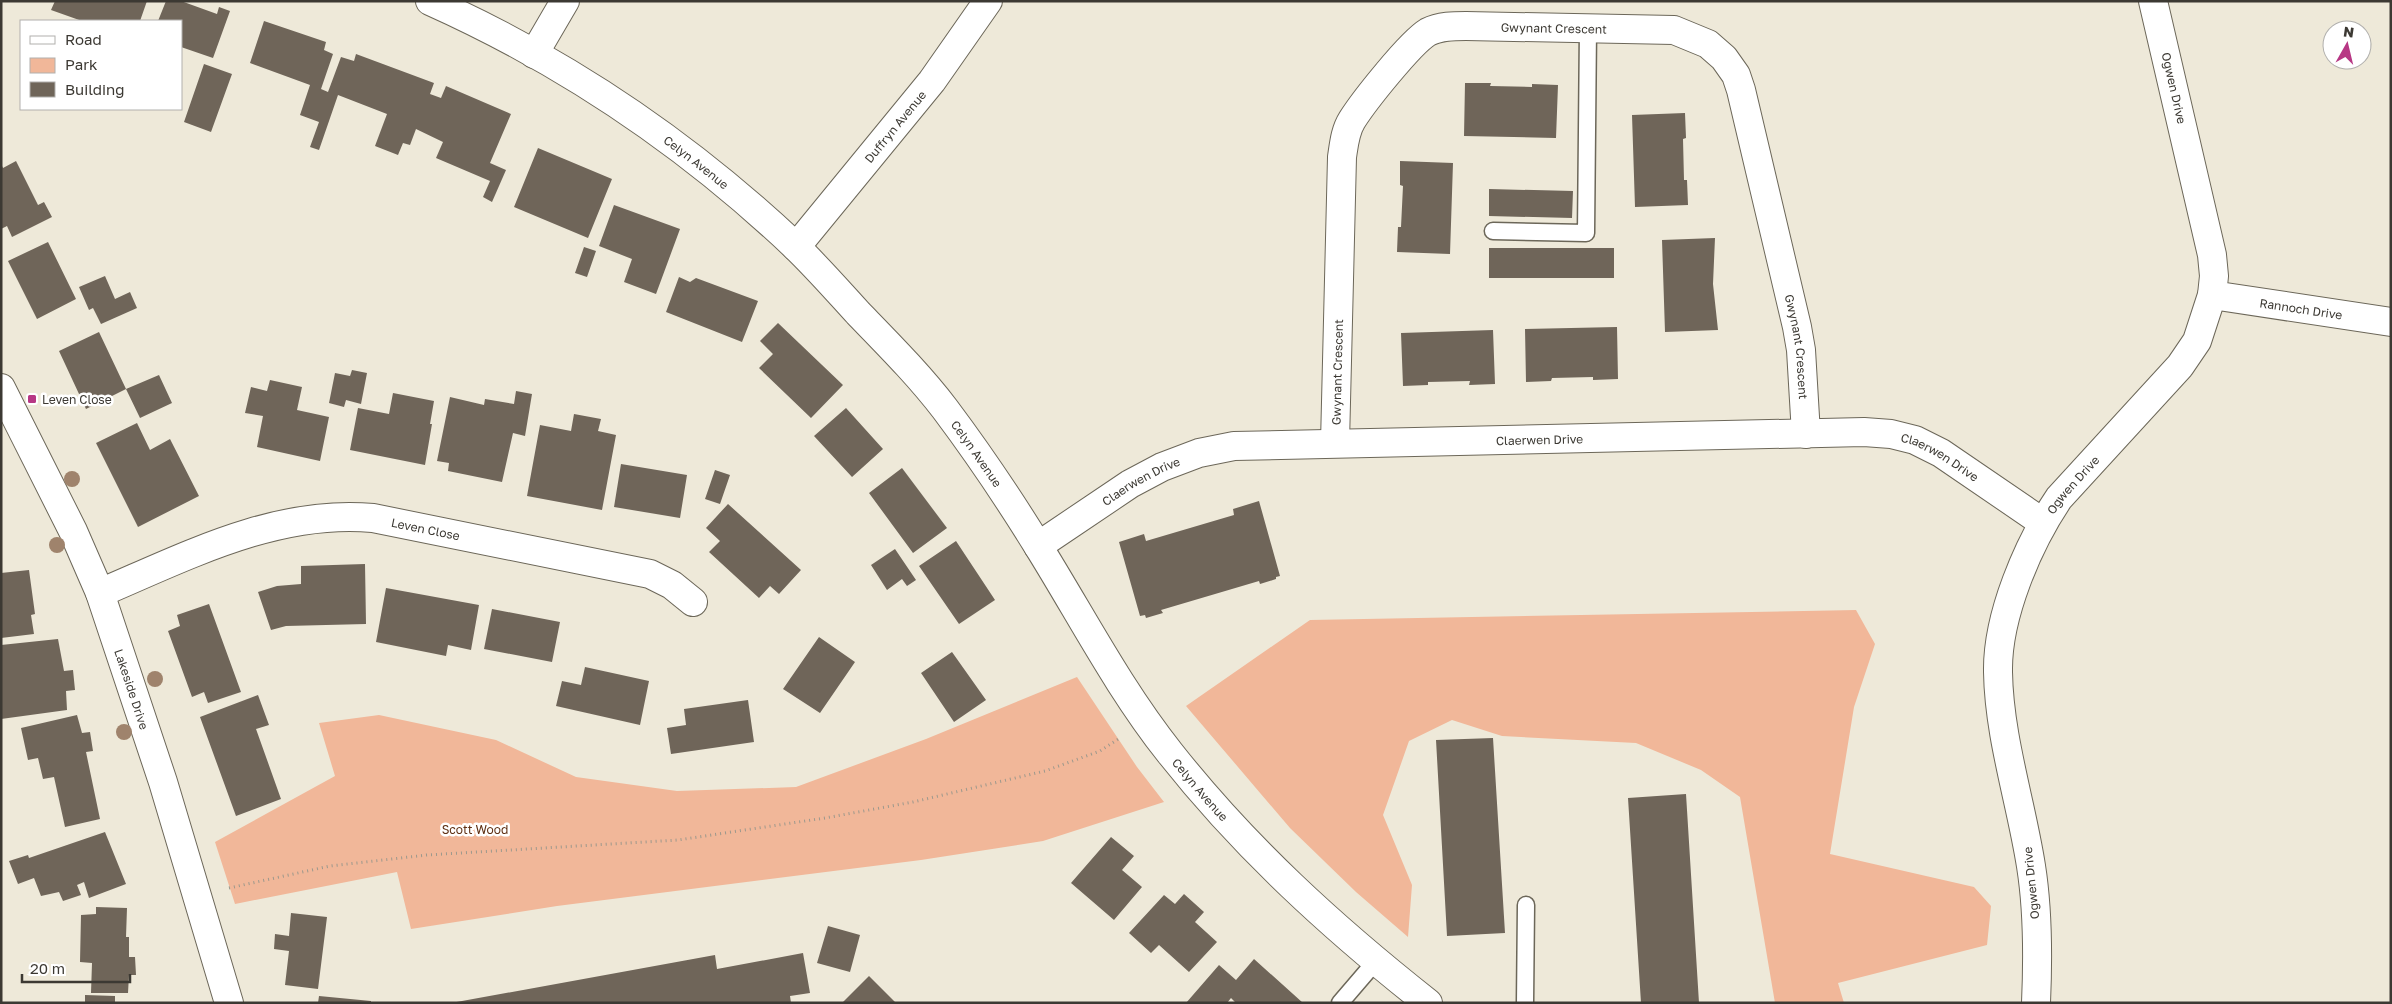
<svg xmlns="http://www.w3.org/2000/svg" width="2392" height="1004" font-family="'Golos Text',sans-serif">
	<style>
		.green { fill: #f1b799 }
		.building { fill: #6f6559 }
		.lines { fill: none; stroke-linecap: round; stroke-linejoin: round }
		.service-casing { stroke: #6c6759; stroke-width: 19 }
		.minor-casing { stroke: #6c6759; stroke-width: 30 }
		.path { stroke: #9c988c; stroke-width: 3; stroke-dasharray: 1 4; stroke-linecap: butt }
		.service { stroke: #fff; stroke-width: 16 }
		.minor { stroke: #fff; stroke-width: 28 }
		.tree { fill: #9f836c }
		.poi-dot { fill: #b73784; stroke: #fff; stroke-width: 2 }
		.labels { text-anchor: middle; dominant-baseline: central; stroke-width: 5; stroke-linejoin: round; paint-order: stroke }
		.street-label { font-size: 12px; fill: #3c3933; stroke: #fff }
		.poi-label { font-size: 12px; fill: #3c3933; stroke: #fff; text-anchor: start }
		.park-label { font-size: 12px; fill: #5f3013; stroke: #fff }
	</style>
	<rect width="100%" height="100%" fill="#eee9d9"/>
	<!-- green -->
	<path class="green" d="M1856 610 1875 644 1854 707 1830 854 1974 887 1991 906 1987 945 1838 983 1844 1003H1775L1740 797 1701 770 1636 743 1502 736 1452 720 1409 741 1383 815 1412 885 1408 937 1356 892 1290 828 1186 706 1310 620Z
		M1077 677 1137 767 1164 802 1043 841 921 860 557 906 411 929 397 872 235 904 215 842 335 776 319 723 379 715 496 740 576 777 677 791 796 787 926 739Z"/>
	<!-- building -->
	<path class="building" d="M55 1H147L140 21H82L51 10Z
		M166 1H181L217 14 219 7 230 11 213 58 181 47V21H158Z
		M264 21 326 42 324 50 333 54 321 89 328 92 341 57 354 61 356 54 434 83 430 94 441 98 446 86 511 114 490 163 506 170 492 202 483 197 490 181 436 158 443 142 416 129 410 145 403 143 398 155 375 146 387 114 338 95 319 150 310 147 319 122 300 115 310 85 250 63Z
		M204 64 232 74 211 132 184 122Z
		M1465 83H1491L1490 86 1532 87V84L1558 85 1556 138 1464 136Z
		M1685 113 1686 138 1683 139 1684 180H1687L1688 205 1635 207 1632 115Z
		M538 148 612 179 588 238 514 207Z
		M16 161 38 205 44 202 52 217 12 237 7 226 1 229V164L3 168Z
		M1400 161 1453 163 1450 254 1397 252 1398 227H1401L1403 186 1400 185Z
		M1489 189 1573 191 1572 218 1489 216Z
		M614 205 680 229 656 294 624 282 632 259 599 246Z
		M1715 238 1713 284 1718 330 1665 332 1662 240Z
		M48 242 76 299 37 319 8 261Z
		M584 247 596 251 587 277 575 273Z
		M1489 248H1614V278H1489Z
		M105 276 115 299 130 292 137 308 101 324 93 308 89 310 79 287Z
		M679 277 690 282 696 278 758 301 742 342 666 312Z
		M778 323 843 385 811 418 759 368 773 354 760 341Z
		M1617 327 1618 379 1593 380V377L1552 378 1551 381 1526 382 1525 329Z
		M1493 330 1495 384 1469 385 1470 381 1428 382V385L1403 386 1401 333Z
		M99 332 126 389 86 409 59 351Z
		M352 370 367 373 361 404 346 400 344 407 329 403 335 373 350 376Z
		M159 375 172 403 140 418 126 389Z
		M270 380 302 387 297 410 329 417 320 461 257 447 263 416 245 413 251 387 267 391Z
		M516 391 532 394 525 436 513 433 502 482 448 471 449 463 437 461 450 397 484 405 485 399 514 404Z
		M393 393 434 401 430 424H432L425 465 350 450 358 408 389 414Z
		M846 408 883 449 852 477 814 436Z
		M574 414 601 419 598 431 616 435 602 510 527 496 540 425 571 431Z
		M137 423 150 450 170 439 199 496 138 527 96 443Z
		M621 464 687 475 680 518 614 507Z
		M902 468 947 528 913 553 869 493Z
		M715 470 730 475 720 504 705 499Z
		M1259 501 1280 576 1276 577V579L1260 584 1259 581 1161 610 1163 613 1146 618 1145 615 1140 616 1119 542 1144 534 1146 541 1234 515 1233 509Z
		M728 504 801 570 779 594 770 586 759 598 709 552 720 541 706 528Z
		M956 541 995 600 959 624 919 566Z
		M895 549 916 580 907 586 902 579 887 590 871 565Z
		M365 564 366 624 286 626 271 630 258 592 277 586 301 584V566Z
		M29 570 35 614 31 615 34 634 1 638V573Z
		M386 588 479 605 471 650 448 645 446 656 376 642Z
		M209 604 241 692 208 703 204 692 192 697 168 631 180 626 177 615Z
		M492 609 560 622 552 662 484 649Z
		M819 637 855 662 820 713 783 689Z
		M58 639 64 671 73 670 75 690 66 691 67 710 1 719V645Z
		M952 652 986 700 954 722 921 673Z
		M585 667 649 681 640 725 556 706 562 681 581 685Z
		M258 695 269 725 256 729 281 799 236 816 200 717Z
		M748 700 754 742 671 754 667 728 686 725 684 709Z
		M77 715 82 733 90 732 93 751 86 752 100 819 65 827 54 777 43 779 38 758 28 760 21 728Z
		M1493 738 1505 933 1447 936 1436 740Z
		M1686 794 1699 1003H1641L1628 798Z
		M105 832 126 884 89 898 84 882 77 885 81 895 63 901 59 892 41 896 34 878 18 884 9 861 28 855 29 858Z
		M1111 837 1134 856 1122 870 1142 887 1114 920 1071 883Z
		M1184 894 1204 912 1195 922 1217 942 1189 972 1159 945 1151 953 1129 933 1164 895 1175 904Z
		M96 907 127 908 126 937H129V957H135L136 975H129L128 993H91L92 963 80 962 81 915 96 914Z
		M291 913 327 917 318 989 285 985 289 951 274 949 275 934 289 936Z
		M828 926 860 935 850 972 817 963Z
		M803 953 810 993 790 996 791 1003H451L715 955 717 969Z
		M1254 959 1303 1003H1236L1231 998 1227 1003H1186L1219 965 1236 980Z
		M869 976 896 1003H842Z
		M85 995 115 996V1003H85Z
		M319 996 371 1001V1003H318Z"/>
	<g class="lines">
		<defs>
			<path id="service" d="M1493 231 1586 233 1588 28
				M1340 1003 1376 961
				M1525 1003 1526 905"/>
			<g id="minor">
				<path id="s1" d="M430 1C564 61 687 144 794 245 816 266 837 290 858 313 888 344 919 375 945 409 978 453 1009 499 1038 546 1081 615 1119 689 1170 753 1245 848 1333 928 1428 1003"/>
				<path d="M534 54 565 1"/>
				<path id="s2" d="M796 247 932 81 988 1"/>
				<path id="s3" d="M2212 295 2391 322"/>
				<path id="s4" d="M1 388 73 531 100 593 163 782 229 1003"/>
				<path id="s5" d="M1335 443 1342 157C1344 144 1345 131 1352 120 1364 101 1410 43 1428 32 1440 26 1454 26 1466 26L1674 30 1708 44 1724 58 1736 75 1741 90 1797 327 1801 350 1806 434"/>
				<path id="s6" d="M1038 546 1130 484 1162 467 1199 453 1234 446 1864 432 1891 434 1915 440 1941 453 2042 522"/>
				<path id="s7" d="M100 593C187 556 277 509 373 518L650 574 672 585 693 602"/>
				<path id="s8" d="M2036 1003C2038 958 2038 910 2031 866 2021 802 1999 737 1998 672 1997 616 2028 544 2059 498L2180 366 2197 341 2212 295 2214 276 2212 255 2153 1"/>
			</g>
		</defs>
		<!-- service casing -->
		<use href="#service" class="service-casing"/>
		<!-- minor casing -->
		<use href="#minor" class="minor-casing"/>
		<!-- path -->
		<path class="path" d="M229 888 330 866 427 855 678 840 825 818 913 802 1045 771 1100 751 1120 738"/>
		<!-- service -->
		<use href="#service" class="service"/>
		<!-- minor -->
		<use href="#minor" class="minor"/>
	</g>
	<!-- trees -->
	<g class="tree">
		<circle cx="72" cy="479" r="8"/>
		<circle cx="57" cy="545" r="8"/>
		<circle cx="155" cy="679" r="8"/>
		<circle cx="124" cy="732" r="8"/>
	</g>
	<!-- markers -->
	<rect class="poi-dot" x="27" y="394" width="10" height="10" rx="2.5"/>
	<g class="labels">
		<!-- street labels -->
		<g class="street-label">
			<text stroke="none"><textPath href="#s5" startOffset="568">Gwynant Crescent</textPath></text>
			<text transform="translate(2174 88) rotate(77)">Ogwen Drive</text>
			<text stroke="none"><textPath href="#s2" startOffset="156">Duffryn Avenue</textPath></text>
			<text stroke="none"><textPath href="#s1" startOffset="312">Celyn Avenue</textPath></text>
			<text stroke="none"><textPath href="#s3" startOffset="90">Rannoch Drive</textPath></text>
			<text stroke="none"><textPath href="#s5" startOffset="1046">Gwynant Crescent</textPath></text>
			<text stroke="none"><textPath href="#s5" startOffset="71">Gwynant Crescent</textPath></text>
			<text stroke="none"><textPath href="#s6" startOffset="528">Claerwen Drive</textPath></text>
			<text stroke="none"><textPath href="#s1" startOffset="718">Celyn Avenue</textPath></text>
			<text stroke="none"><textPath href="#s6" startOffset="934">Claerwen Drive</textPath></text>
			<text stroke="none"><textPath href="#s6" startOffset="122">Claerwen Drive</textPath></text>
			<text stroke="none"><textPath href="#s8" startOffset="540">Ogwen Drive</textPath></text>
			<text stroke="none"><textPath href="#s7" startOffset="340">Leven Close</textPath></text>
			<text stroke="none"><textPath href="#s4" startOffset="329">Lakeside Drive</textPath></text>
			<text stroke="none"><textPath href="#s1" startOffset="1122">Celyn Avenue</textPath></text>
			<text transform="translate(2031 883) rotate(-96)">Ogwen Drive</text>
		</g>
		<!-- poi labels -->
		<g class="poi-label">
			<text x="42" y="399">Leven Close</text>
		</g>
		<!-- park labels -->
		<g class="park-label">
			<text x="475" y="829">Scott Wood</text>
		</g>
	</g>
	<!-- border -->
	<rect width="2392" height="1004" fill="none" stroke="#3c3933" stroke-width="5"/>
	<!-- legend -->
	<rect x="20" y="20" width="162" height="90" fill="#ffffff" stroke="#b1b0ad"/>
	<rect x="30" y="36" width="25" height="8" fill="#ffffff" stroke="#b1b0ad"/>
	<text x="65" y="45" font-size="15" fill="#3c3933">Road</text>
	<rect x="30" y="58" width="25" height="15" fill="#f1b799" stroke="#b1b0ad"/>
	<text x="65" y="70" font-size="15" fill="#3c3933">Park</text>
	<rect x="30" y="82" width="25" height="15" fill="#6f6559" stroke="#b1b0ad"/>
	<text x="65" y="95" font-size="15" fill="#3c3933">Building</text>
	<!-- north arrow -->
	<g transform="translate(2347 45) rotate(8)"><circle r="24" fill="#ffffff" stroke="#b1b0ad"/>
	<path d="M0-4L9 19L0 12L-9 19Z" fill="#b73784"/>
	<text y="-8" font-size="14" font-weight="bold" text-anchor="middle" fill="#3c3933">N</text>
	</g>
	<!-- scale -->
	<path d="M22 974v8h108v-8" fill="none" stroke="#3c3933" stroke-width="2.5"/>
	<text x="30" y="974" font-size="15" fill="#3c3933" stroke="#ffffff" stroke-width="4" paint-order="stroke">20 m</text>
</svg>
